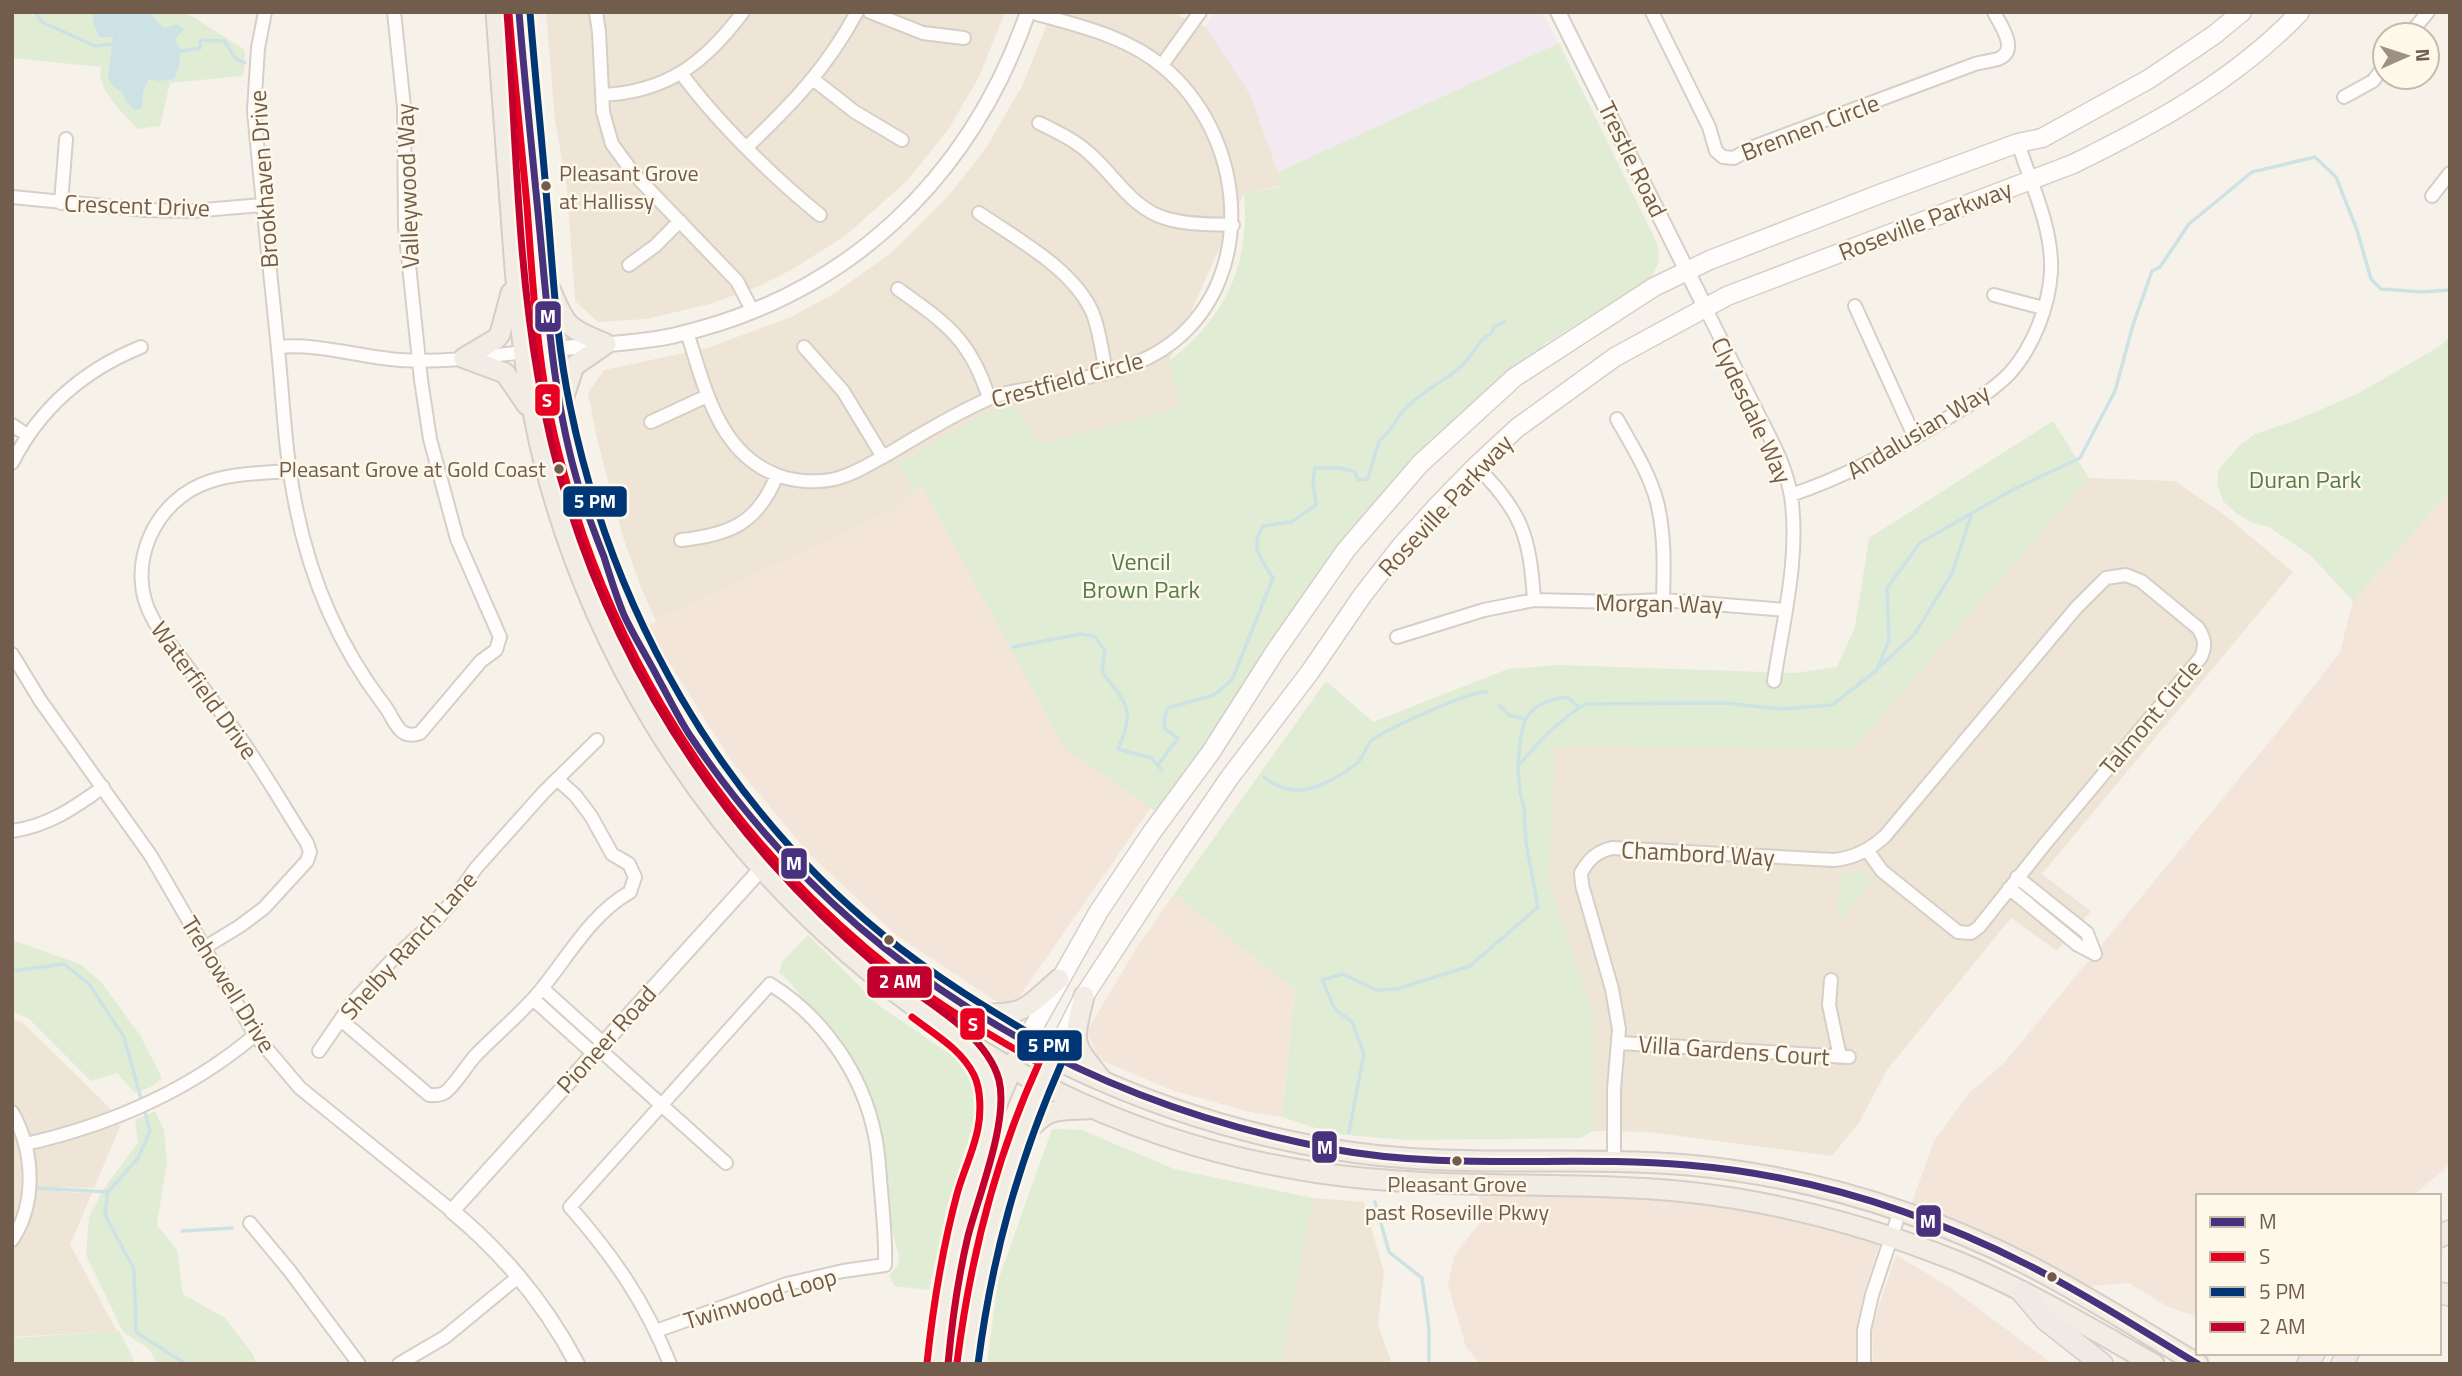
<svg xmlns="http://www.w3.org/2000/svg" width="2462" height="1376" font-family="'Titillium Web',sans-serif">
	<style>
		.residential { fill: #efe5d7 }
		.commercial { fill: #f4e5db }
		.education { fill: #f3e9f1 }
		.green { fill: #e1ecd5 }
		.water { fill: #cce2e5 }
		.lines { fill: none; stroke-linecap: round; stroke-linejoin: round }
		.stream { stroke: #cce2e5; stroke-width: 3.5 }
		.minor-casing { stroke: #d5cfc8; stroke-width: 16 }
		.tertiary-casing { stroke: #d5cfc8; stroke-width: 18 }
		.secondary-casing { stroke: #d6cfc8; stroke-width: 21 }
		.primary-casing { stroke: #d5cdc6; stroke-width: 23 }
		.motorway-casing { stroke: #d5cdc6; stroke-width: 24 }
		.minor { stroke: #fefdfc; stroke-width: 12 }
		.tertiary { stroke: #fefdfc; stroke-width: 14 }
		.secondary { stroke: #fefdfc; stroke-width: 18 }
		.primary { stroke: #f1ede5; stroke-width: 19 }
		.motorway { stroke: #f0e9e5; stroke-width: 21 }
		.bus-1-casing { stroke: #fef8eb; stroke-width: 12 }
		.bus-2-casing { stroke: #fef8eb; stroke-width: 12 }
		.bus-3-casing { stroke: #fef8eb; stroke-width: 12 }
		.bus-4-casing { stroke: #fef8eb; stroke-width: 12 }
		.bus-1 { stroke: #48327e; stroke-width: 7 }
		.bus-2 { stroke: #e80022; stroke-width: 7 }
		.bus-3 { stroke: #003676; stroke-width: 7 }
		.bus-4 { stroke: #c2002e; stroke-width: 7 }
		.bus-dot { fill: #725c4b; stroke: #fef8eb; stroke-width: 2.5 }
		.labels { text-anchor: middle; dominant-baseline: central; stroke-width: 5; stroke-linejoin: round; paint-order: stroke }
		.bus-label { font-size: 22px; fill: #725c4b; stroke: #fef8eb; text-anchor: start }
		.street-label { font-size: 24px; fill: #725c4b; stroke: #fef8eb }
		.park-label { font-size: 24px; fill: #547d47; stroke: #fef8eb }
		.line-badge { stroke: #fef8eb; stroke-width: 2.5 }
		.badge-label { font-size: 19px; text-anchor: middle; font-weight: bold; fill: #fff }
	</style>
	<rect width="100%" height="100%" fill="#f6f2ea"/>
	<!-- residential -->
	<path class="residential" d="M546 12H1005L979 77 948 130 907 181 845 236 793 269 757 287 710 304 646 319 598 322 575 301 567 189 555 120Z
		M1050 12H1181L1179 16 1206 27 1250 94 1278 172 1280 186 1244 193 1169 361 1181 408 1040 444 1013 405 981 416 898 463 914 492 893 511 656 621 640 585 623 537 598 443 588 393 604 370 707 348 791 317 835 293 892 252 948 196 984 151 1022 86 1044 32Z
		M2089 478 2175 481 2226 516 2293 572 2042 874 2091 911 2057 951 2011 918 1887 1070 1858 1124 1832 1156 1649 1132 1593 1131V1014L1549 883 1555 745 1852 750Z
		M12 1018 24 1024 109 1107 120 1127 94 1188 60 1187 63 1192 92 1193 70 1245 117 1331 12 1337Z
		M1313 1198 1364 1202 1384 1272 1378 1325 1392 1364H1281Z"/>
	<!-- commercial -->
	<path class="commercial" d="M922 486 1152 806 1014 1004 1002 1005 896 935 808 853 730 759 646 626 893 511Z
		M2450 491V1164L2413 1196H2198V1317L2168 1307 2129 1283 2089 1286 1911 1205 1934 1141 1970 1092 2004 1063 2285 723 2340 652 2353 601Z
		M1174 894 1295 990 1282 1117 1246 1111 1174 1091 1098 1059 1087 1031 1139 944Z
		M1572 1191 1696 1200 1798 1219 1879 1245 1864 1293 1858 1364H1480L1466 1347 1448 1285 1454 1256 1480 1222 1479 1193Z
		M1896 1255 1951 1288 2053 1364H1873L1872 1327Z"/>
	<!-- education -->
	<path class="education" d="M1214 12H1542L1559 43 1278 172 1250 94 1206 27Z"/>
	<!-- green -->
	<path class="green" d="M12 12H179L190 15 245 50 244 73 242 76 170 83 160 126 137 129C124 113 95 89 101 67L12 58Z
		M1559 43 1657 243C1661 259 1659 266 1649 279L1545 344 1428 453 1158 813 1064 747 922 486 914 492 898 463 980 416 1013 405 1040 444 1180 408 1169 361C1226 317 1250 265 1244 193L1280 187 1278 172Z
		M2450 337V491L2353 601 2310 555 2269 527 2252 523 2236 513 2223 501 2217 484 2219 469 2239 446 2255 434 2299 419 2359 393 2440 346Z
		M2053 421 2089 478 1852 750 1555 746 1549 883 1593 1014V1131L1581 1138 1408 1140 1334 1134 1282 1117 1295 990 1174 894 1326 681 1373 722 1508 669 1559 665 1795 673 1837 667 1855 627 1869 538Z
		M1861 871 1867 873 1872 881 1843 917 1837 916 1841 874Z
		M808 935 881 1007 975 1071 982 1083V1098L949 1199 929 1290 894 1286 889 1276C904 1260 899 1256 894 1238 892 1231 892 1224 891 1217 888 1190 887 1163 882 1137 871 1083 844 1038 804 1000 794 990 791 980 779 973L782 962Z
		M12 940 80 964 101 982 140 1035 162 1078 151 1087 135 1093 117 1073 91 1081 29 1019 12 1011Z
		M155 1111 164 1130 167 1162 157 1225 177 1250 183 1294 225 1318 254 1356 256 1364H157L149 1349 123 1332 86 1255 89 1217 103 1190 138 1142 135 1120Z
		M1052 1129 1082 1130 1174 1169 1313 1198 1281 1364H987L998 1281Z
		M119 1331 136 1364H12V1338Z"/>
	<!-- water -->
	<path class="water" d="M93 12H148L164 28 177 24 184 29 175 39C183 52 180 66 174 79L159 81 149 79 143 91 142 108 134 110 125 100 123 94 113 86 108 77 113 37H99L93 22Z"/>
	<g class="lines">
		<!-- stream -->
		<path class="stream" d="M35 12 42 22 95 46 112 44
			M180 51 200 48V40L224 41 236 59 245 63
			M1013 647 1080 634 1094 636 1105 650 1102 672C1127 705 1136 709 1118 749L1151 758 1162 770
			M1878 668 1914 635 1952 573 1972 513
			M1500 706 1509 715 1525 719
			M1518 764C1522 724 1521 703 1567 697L1579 707
			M1158 765 1178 738 1165 729 1164 720 1168 708 1214 695 1232 680 1273 578C1261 559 1249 547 1263 526L1291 522 1316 505 1313 481 1315 468H1340L1355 472 1358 480 1368 479 1379 441C1391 433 1395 419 1406 408 1424 388 1453 379 1470 356 1478 346 1480 339 1492 333L1494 327 1505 321
			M1264 777C1289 797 1312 792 1338 776 1345 772 1354 767 1359 761 1364 756 1365 748 1370 742 1381 731 1472 690 1487 692
			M12 971 64 964 89 984 124 1037 150 1131 138 1158 108 1192 105 1215 134 1269 136 1332 186 1364
			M1349 1132 1364 1054 1352 1022 1335 1009 1322 980 1343 974 1376 990 1397 989 1470 966 1538 907 1526 842 1524 807 1520 793 1518 766C1538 743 1559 719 1586 704L1725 703 1780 709 1832 705 1877 670 1889 640 1887 588 1920 543 2012 490 2080 458 2115 391 2133 325 2152 271 2160 267 2189 224 2252 172 2315 157 2336 177 2357 230 2371 279 2381 289 2422 292 2450 290
			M38 1188 108 1192
			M1375 1202 1389 1252 1422 1278 1429 1329V1364
			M182 1231 232 1228"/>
		<defs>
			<path id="minor" d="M265 12 258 48 254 110C261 190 270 269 278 349 283 400 285 452 295 502 309 576 338 645 384 705 395 719 398 741 420 733L481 661 496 650 500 637 457 539 430 439 421 380 405 227 404 107 394 12
				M596 12 599 32 603 112 612 144 634 174 737 281 752 310
				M870 12 923 33 964 38
				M1652 12 1709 127 1716 151 1723 157 1734 158 1753 147 1975 64C1983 62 1991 61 1998 59 2020 50 2000 25 1994 12
				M2409 35 2428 12
				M1162 65 1200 12
				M681 73C717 122 773 177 820 215
				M814 80 855 112 902 140
				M602 95C667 92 705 63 743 12
				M2344 97 2373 81 2385 65
				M1039 123C1057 132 1075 140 1090 154 1116 177 1133 210 1168 219 1189 225 1211 224 1233 225
				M747 147C793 103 826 69 857 12
				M2432 196 2450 173
				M12 197 145 210 192 211 263 205
				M61 203 66 139
				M979 213C1017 239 1075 270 1093 314 1100 332 1102 353 1106 372
				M629 265 655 246 680 221
				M898 289C947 324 970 339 989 398
				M1994 295 2043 308
				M1855 306 1915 438
				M1705 307C1722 342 1740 377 1757 412 1771 439 1786 466 1791 496 1800 557 1783 621 1774 681
				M687 332C704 385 718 453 777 475 795 482 817 483 835 479 855 474 871 463 888 454 920 435 952 415 986 400 1000 393 1017 391 1033 388 1080 378 1134 373 1173 342 1260 273 1244 133 1162 66 1125 35 1075 25 1030 12
				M278 347C319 343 359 357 400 360 441 363 483 357 523 352
				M804 347 843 391 883 457
				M1617 419C1632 446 1649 472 1657 502 1665 535 1664 567 1663 600
				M651 422 707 396
				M12 425 27 435
				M12 463C40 408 84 370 141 347
				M1476 466C1522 511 1530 537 1534 600
				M1791 495C1845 477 1895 450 1944 420 1967 406 1990 393 2009 374 2033 348 2049 306 2051 272 2053 228 2031 184 2018 143
				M681 540C730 535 758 523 777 475
				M1397 637 1484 610 1534 600 1618 602 1663 600 1785 610
				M12 654 40 700 151 856 255 1035 300 1088 452 1211
				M12 831C48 826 74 808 103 787
				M2017 877 2087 933 2095 954
				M2009 888 2078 945 2095 954
				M204 948 240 926 264 908 307 861 310 852 307 843C284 807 263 770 238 735 220 711 202 687 184 662 173 648 161 634 153 619 123 567 155 498 211 481 236 473 264 473 290 471
				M1831 980 1829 1005 1840 1057
				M542 988 603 1043
				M533 999 594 1054
				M341 1020 429 1095C435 1095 439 1096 444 1093 452 1089 467 1065 475 1056 496 1034 520 1015 540 991 568 957 591 914 630 892L635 877 629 864 612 854 591 816 575 795 557 779
				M1619 1043 1849 1057
				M598 1048 726 1163
				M319 1051 352 1003 392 960 437 919 452 902 476 868 544 792 597 740
				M12 1112C34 1151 37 1202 12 1240
				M26 1144C109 1125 189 1091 255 1035
				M1614 1162V1089L1619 1029 1612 989 1582 885 1581 873C1589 859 1596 852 1612 848L1834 860C1854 858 1870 850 1885 836L2076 608 2106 578 2126 575 2141 581 2198 628C2205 639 2206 646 2201 657L2045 844 1979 927 1971 933 1958 932 1882 871 1867 850
				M250 1223 289 1270 359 1364
				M656 1331 787 1284 843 1271 885 1265C886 1240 883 1215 881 1190 879 1172 879 1153 875 1136 863 1074 823 1017 770 984L570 1207C614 1257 645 1302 670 1364
				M399 1364 445 1337 518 1277
				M1864 1364V1330L1872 1295 1900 1211"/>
			<path id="tertiary" d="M1558 12 1705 307
				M551 349C591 345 633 344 672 336 847 297 970 179 1028 12
				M577 1364C546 1305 503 1253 452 1211L762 868"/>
			<path id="secondary" d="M523 352 551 349
				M1024 1044 1099 911 1152 832 1211 752 1276 650 1346 550 1420 464 1515 377 1654 287 1710 260 1885 192 2018 143 2042 138 2149 79 2214 35 2242 12
				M1052 1059 1084 996 1175 857 1230 777 1310 672 1362 596 1401 546 1437 506 1476 466 1517 428 1615 357 1727 296 2073 164C2155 124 2237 79 2300 12"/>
			<path id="primary" d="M496 12C503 98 508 183 515 269 521 334 528 399 544 462 637 827 946 1119 1320 1173 1442 1191 1565 1180 1687 1192 1780 1202 1872 1227 1959 1262 2026 1290 2090 1328 2154 1364
				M519 12C523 70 530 127 535 184 545 287 552 387 579 488 675 840 977 1089 1331 1149 1450 1170 1569 1155 1688 1165 1806 1176 1922 1211 2028 1265 2086 1295 2142 1331 2198 1364
				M550 289C567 329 567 327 606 344
				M464 358 496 339 500 334 511 293
				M464 358 505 373 527 405
				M562 402 574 366 606 344
				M1084 996C1073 1044 1070 1041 1103 1081
				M974 1014C1024 1015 1022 1012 1059 979
				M967 1047 987 1077 989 1116
				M1024 1134C1048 1109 1052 1110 1086 1109
				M937 1364C948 1259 972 1153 1017 1058
				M967 1364C979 1258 1006 1155 1052 1059"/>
			<path id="motorway" d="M2439 1237 2450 1231
				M2022 1292 2046 1320 2102 1364
				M2439 1293 2450 1295
				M2308 1364 2314 1353
				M2342 1364 2348 1353"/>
		</defs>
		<!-- minor casing -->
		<use href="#minor" class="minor-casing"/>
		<!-- tertiary casing -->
		<use href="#tertiary" class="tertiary-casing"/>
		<!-- secondary casing -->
		<use href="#secondary" class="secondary-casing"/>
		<!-- primary casing -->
		<use href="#primary" class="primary-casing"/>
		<!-- motorway casing -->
		<use href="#motorway" class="motorway-casing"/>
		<!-- minor -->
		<use href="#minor" class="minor"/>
		<!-- tertiary -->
		<use href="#tertiary" class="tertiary"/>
		<!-- secondary -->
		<use href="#secondary" class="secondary"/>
		<!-- primary -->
		<use href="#primary" class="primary"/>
		<!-- motorway -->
		<use href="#motorway" class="motorway"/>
		<defs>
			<path id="bus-1" d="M519 12C525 86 533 159 540 233 548 317 554 405 579 487 586 511 595 534 604 557 610 576 616 596 624 615 634 637 648 658 659 680 669 698 678 717 689 734 839 959 1068 1100 1332 1149 1449 1171 1569 1155 1687 1165 1806 1175 1922 1211 2028 1265 2086 1294 2141 1330 2198 1364"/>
			<path id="bus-2" d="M509 13C514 77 521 141 527 206 532 274 536 343 549 411 593 622 702 809 867 949 920 994 979 1029 1039 1063 995 1159 970 1259 957 1363
				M912 1017C934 1034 961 1049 974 1075 981 1089 981 1113 978 1128 974 1150 963 1172 957 1194 942 1250 933 1306 927 1363"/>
			<path id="bus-3" d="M530 12C535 76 542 140 547 203 553 271 556 340 570 406 612 611 719 801 882 934 937 979 997 1014 1057 1050L1062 1055V1062C1018 1162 992 1256 978 1364"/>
			<path id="bus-4" d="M507 12C516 134 517 257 538 377 568 557 649 723 769 860 801 896 836 931 873 962 911 994 985 1028 999 1080 1009 1120 979 1194 968 1236 958 1278 952 1321 948 1364"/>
		</defs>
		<!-- bus-1 casing -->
		<use href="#bus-1" class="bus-1-casing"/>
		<!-- bus-2 casing -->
		<use href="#bus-2" class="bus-2-casing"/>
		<!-- bus-3 casing -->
		<use href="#bus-3" class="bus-3-casing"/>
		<!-- bus-4 casing -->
		<use href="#bus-4" class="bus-4-casing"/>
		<!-- bus-1 -->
		<use href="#bus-1" class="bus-1"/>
		<!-- bus-2 -->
		<use href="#bus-2" class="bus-2"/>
		<!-- bus-3 -->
		<use href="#bus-3" class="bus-3"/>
		<!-- bus-4 -->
		<use href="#bus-4" class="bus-4"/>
	</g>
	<!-- markers -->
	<g class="bus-dot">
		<circle cx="546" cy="186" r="6"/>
		<circle cx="559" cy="469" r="6"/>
		<circle cx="889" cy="940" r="6"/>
		<circle cx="1457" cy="1161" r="6"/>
		<circle cx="2052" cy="1277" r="6"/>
	</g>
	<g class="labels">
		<!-- bus labels -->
		<g class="bus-label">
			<text x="559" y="173">Pleasant Grove<tspan x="559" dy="28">at Hallissy</tspan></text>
			<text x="546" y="469" text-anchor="end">Pleasant Grove at Gold Coast</text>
			<text x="1457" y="1184" text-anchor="middle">Pleasant Grove<tspan x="1457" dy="28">past Roseville Pkwy</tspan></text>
		</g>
		<!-- street labels -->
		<g class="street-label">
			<text transform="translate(1810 127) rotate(-21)">Brennen Circle</text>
			<text transform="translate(1633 159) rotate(64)">Trestle Road</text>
			<text transform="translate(263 179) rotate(-94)">Brookhaven Drive</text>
			<text transform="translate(407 186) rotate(-92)">Valleywood Way</text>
			<text transform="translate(137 205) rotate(2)">Crescent Drive</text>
			<text transform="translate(1925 220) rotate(-21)">Roseville Parkway</text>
			<text transform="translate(1067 379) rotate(-15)">Crestfield Circle</text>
			<text transform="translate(1752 410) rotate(65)">Clydesdale Way</text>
			<text transform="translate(1918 431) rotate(-31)">Andalusian Way</text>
			<text transform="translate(1445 505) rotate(-47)">Roseville Parkway</text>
			<text transform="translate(1659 603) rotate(1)">Morgan Way</text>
			<text transform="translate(205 690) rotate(54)">Waterfield Drive</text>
			<text transform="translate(2150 717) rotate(-50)">Talmont Circle</text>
			<text transform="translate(1698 853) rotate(3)">Chambord Way</text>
			<text transform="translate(408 945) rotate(-48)">Shelby Ranch Lane</text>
			<text transform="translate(229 984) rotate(58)">Trehowell Drive</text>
			<text transform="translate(606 1039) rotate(-48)">Pioneer Road</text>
			<text transform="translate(1734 1050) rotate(4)">Villa Gardens Court</text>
			<text transform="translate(760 1298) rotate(-17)">Twinwood Loop</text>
		</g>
		<!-- park labels -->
		<g class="park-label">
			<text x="2305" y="479">Duran Park</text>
			<text x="1141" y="561">Vencil<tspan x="1141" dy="28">Brown Park</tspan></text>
		</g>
	</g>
	<g class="line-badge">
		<rect x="534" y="300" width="28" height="33" rx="7" fill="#48327e"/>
		<rect x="534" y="383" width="27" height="34" rx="7" fill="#e80022"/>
		<rect x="562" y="485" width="66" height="33" rx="7" fill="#003676"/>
		<rect x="780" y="847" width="28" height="33" rx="7" fill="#48327e"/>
		<rect x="866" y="965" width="67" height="34" rx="7" fill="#c2002e"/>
		<rect x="959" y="1007" width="27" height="34" rx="7" fill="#e80022"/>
		<rect x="1016" y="1029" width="67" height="33" rx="7" fill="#003676"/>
		<rect x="1311" y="1130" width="27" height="34" rx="7" fill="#48327e"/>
		<rect x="1915" y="1204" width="27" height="34" rx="7" fill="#48327e"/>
	</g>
	<g class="badge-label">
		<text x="548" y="323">M</text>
		<text x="547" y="407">S</text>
		<text x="595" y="508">5 PM</text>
		<text x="794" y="870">M</text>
		<text x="900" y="988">2 AM</text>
		<text x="973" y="1031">S</text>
		<text x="1049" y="1052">5 PM</text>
		<text x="1325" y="1154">M</text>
		<text x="1928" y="1228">M</text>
	</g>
	<!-- border -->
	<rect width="2462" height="1376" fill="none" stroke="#725c4b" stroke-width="28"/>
	<!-- legend -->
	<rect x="2196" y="1194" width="245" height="161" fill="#fef8eb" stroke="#c6baab" stroke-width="2"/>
	<rect x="2210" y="1217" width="35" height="10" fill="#48327e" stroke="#c6baab" stroke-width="2"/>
	<text x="2259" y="1229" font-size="21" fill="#725c4b">M</text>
	<rect x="2210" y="1252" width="35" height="10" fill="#e80022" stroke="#c6baab" stroke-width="2"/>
	<text x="2259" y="1264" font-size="21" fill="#725c4b">S</text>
	<rect x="2210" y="1287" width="35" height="10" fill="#003676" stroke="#c6baab" stroke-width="2"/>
	<text x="2259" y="1299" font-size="21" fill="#725c4b">5 PM</text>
	<rect x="2210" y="1322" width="35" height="10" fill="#c2002e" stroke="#c6baab" stroke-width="2"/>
	<text x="2259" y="1334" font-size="21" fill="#725c4b">2 AM</text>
	<!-- north arrow -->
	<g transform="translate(2406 56) rotate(87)"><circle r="33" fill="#fef8eb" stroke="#c6baab" stroke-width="2"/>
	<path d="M0-5L12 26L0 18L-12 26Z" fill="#a09083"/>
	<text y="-10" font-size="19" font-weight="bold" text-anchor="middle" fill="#725c4b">N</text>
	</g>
</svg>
